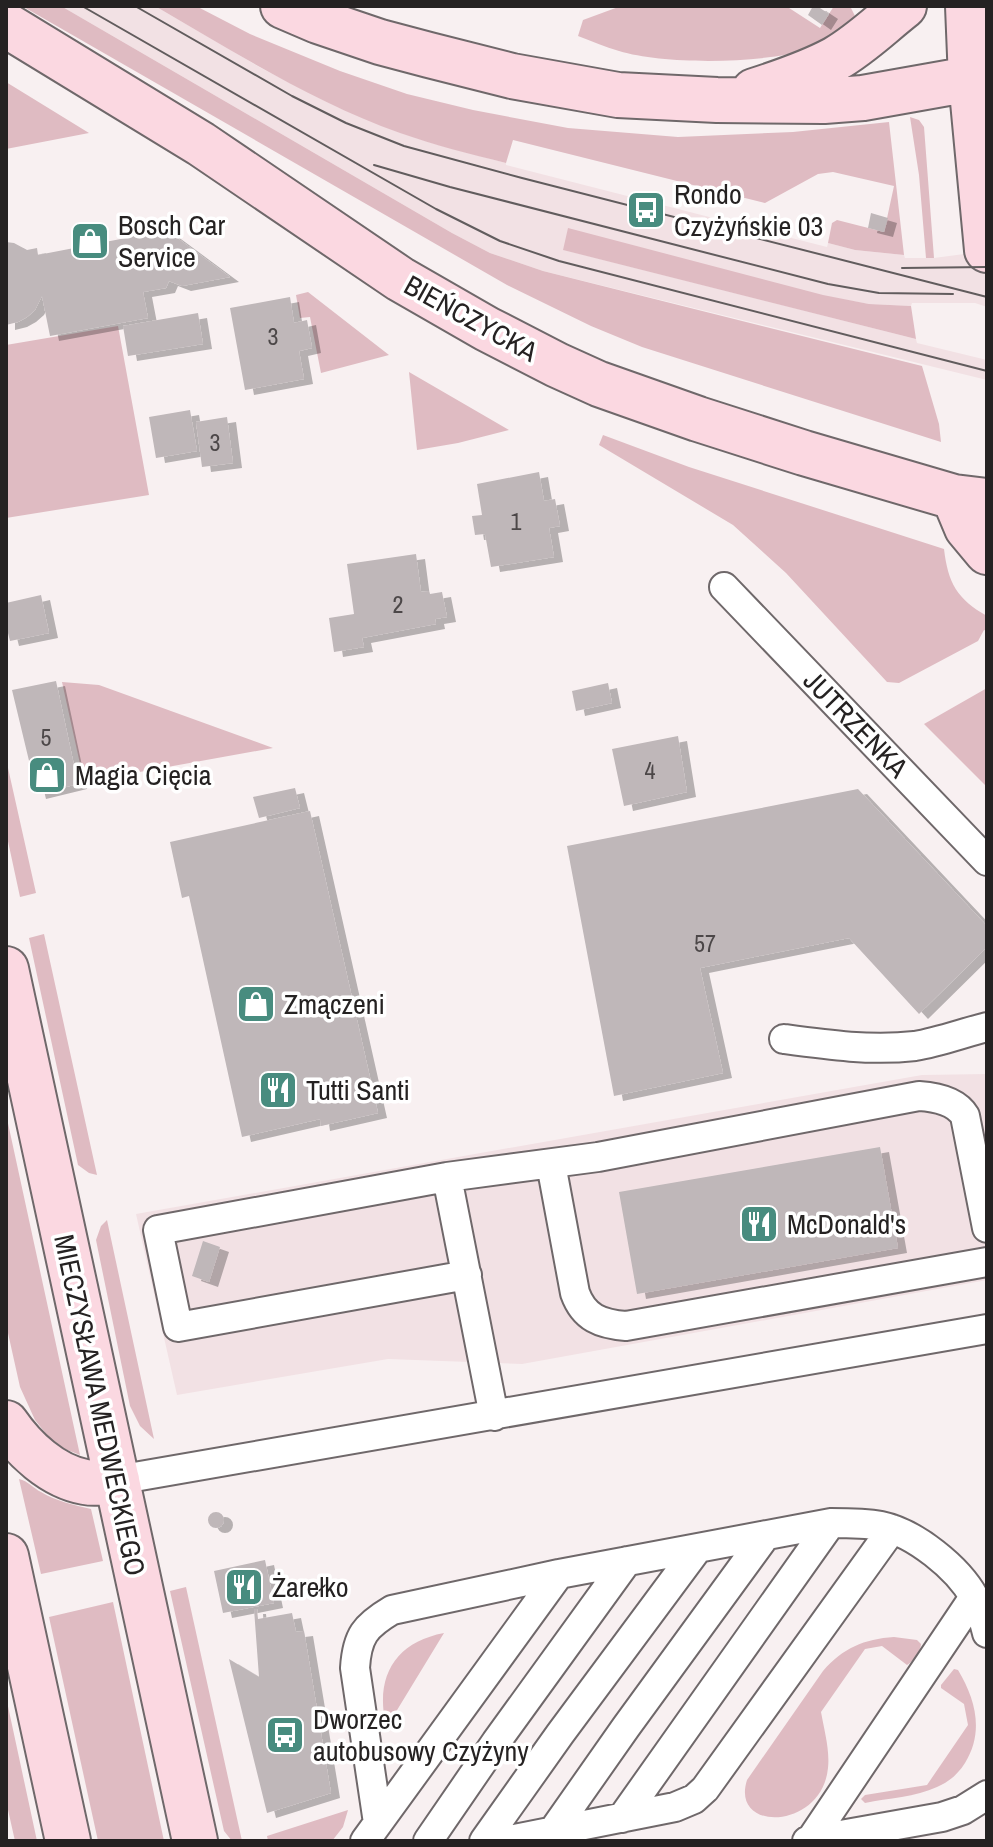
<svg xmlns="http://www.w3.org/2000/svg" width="993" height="1847" font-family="'Archivo Narrow',sans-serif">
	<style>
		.built { fill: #f2e1e4 }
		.green { fill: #dfbbc2 }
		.building { fill: #bfb7b9; filter: url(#shadow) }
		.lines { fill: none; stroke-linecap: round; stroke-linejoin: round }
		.lane-casing { stroke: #6f686a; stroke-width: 32 }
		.secondary-casing { stroke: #6f686a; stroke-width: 48 }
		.lane { stroke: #fff; stroke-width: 28 }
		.secondary { stroke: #fbd8e1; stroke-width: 44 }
		.tram { stroke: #615c5d; stroke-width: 2 }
		.labels { text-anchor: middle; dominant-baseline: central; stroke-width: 7; stroke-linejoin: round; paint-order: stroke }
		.number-label { font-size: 24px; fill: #4c4748 }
		.poi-label { font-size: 28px; fill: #252222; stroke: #fff; text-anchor: start }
		.street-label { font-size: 28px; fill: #252222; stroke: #fff }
	</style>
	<defs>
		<filter id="shadow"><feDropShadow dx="9" dy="5" stdDeviation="0" flood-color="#0004"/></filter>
	</defs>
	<rect width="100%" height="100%" fill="#f8f0f1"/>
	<!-- built -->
	<path class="built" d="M61 6H155L261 68 337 107 398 132 435 144 506 163V165L827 247 828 243 855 250 904 255 905 258H934L987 251V307L975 303H912L911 306 869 304 564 250 916 339 917 343 987 360V380L543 271 490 253 452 233Z
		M987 1074V1280L522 1364 388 1359 177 1395 136 1214 922 1075Z"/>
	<!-- green -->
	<path class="green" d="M22 6H61L452 233 490 253 543 271 922 366 939 424 941 442 642 347 591 326 507 285Z
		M155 6H196L250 34 340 71 407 94 473 110 568 128 678 137 793 132 889 122 904 255 855 250 828 243 832 223 837 220 884 232 894 186 833 172 818 174 765 203 513 140 506 163C470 154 434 145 400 133 313 102 234 52 155 6Z
		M621 6H786L820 28 834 6H850L858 22C842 31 826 44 809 49 763 64 665 65 619 51 605 47 592 41 578 36L583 20Z
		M6 82 89 133 6 149Z
		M910 117 919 120 924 127 934 258H926L919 175Z
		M568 228 823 295 869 304 911 306 916 339 563 250Z
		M308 292 389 355 321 373 310 317 300 318 296 295Z
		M118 326 149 495 6 518V345Z
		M409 372 509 430 458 443 417 450Z
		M603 435 689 467 944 549C948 583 957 599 987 616V631L984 630 978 641 899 683 887 682 786 573 733 525 599 445Z
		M62 682 99 685 273 748 84 782Z
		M987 688V787L924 724Z
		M6 759 36 893 20 897 6 832Z
		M44 934 97 1175 89 1173 78 1165 29 938Z
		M6 1114 80 1455 55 1445 35 1420 20 1387 6 1324Z
		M107 1220 154 1439 140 1426 130 1406 96 1240 101 1226Z
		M19 1479C28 1481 33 1488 41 1492 56 1501 74 1505 91 1509L103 1561 41 1574Z
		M186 1587 242 1841H232L224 1831 170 1591Z
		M113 1602 164 1841H98L49 1617Z
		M444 1633 391 1720 385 1721C376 1674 397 1642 444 1633Z
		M894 1637 917 1640 921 1644C921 1650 913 1662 907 1665L882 1646 865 1649 821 1712C824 1729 830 1750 828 1768 822 1830 730 1833 747 1780L823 1671C843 1648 864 1639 894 1637Z
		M954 1669 958 1670C976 1700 984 1732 965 1763 958 1774 949 1782 937 1787 916 1797 888 1798 865 1803L861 1799 865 1795 927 1785 968 1725 964 1704 941 1688V1685Z
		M6 1697 37 1841H15L6 1801Z
		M348 1810 343 1827 332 1841H268L267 1836Z"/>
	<!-- building -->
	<path class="building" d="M813 6H817L829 14 822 25 808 15Z
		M871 213 888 218 884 232 868 228Z
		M153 220 230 277 182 286 169 281 166 288 143 292 148 318 50 336 42 296 35 310 27 317 18 322 6 325V242L14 243 27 250 37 248 38 255 131 237 129 224Z
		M290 297 294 323 307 320 312 348 299 351 304 379 245 390 230 308Z
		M198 313 203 344 128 356 123 326Z
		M190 410 197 451 156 458 149 417Z
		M227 417 233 463 202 467 196 422Z
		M539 472 544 501 555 499 560 526 549 528 554 557 491 567 485 534 475 535 472 516 482 515 477 484Z
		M416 554 421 592 429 591 430 594 442 592 447 617 435 619 436 624 362 638 364 647 334 652 329 618 354 614 347 564Z
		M41 595 49 633 10 641 6 625V603Z
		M56 681 78 784 37 794 12 690Z
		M608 683 612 703 576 711 572 691Z
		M678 736 687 792 624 806 612 749Z
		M295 788 300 808 259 818 253 797Z
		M858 789 987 926V947L919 1014 849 938 700 968 723 1073 614 1096 567 846Z
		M310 811 378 1113 321 1126 320 1119 242 1137 189 896 182 898 170 842Z
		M880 1147 898 1248 637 1294 619 1192Z
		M203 1241 220 1247 209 1282 192 1276Z
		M208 1520a8 8 0 1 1 16 0a8 8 0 1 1-16 0Z
		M265 1560 274 1603 223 1613 214 1571Z
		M254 1609H257L258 1619 292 1613 296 1632 304 1631 331 1793 267 1813 229 1659 259 1677Z"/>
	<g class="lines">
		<defs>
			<path id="lane" d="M724 587 987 861
				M784 1039C828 1045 871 1051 915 1046 939 1042 963 1033 987 1027
				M551 1164 575 1293C584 1318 601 1324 626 1326L987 1262
				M447 1177 494 1416
				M467 1275 178 1327 158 1230 447 1177 598 1157 919 1096C935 1097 956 1101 965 1116L987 1228
				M117 1480 987 1329
				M622 1818 831 1523
				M378 1823 355 1668C357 1636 365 1626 392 1610L559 1574 831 1523C848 1523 865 1523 881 1526 915 1533 958 1568 974 1597 981 1608 984 1621 987 1633
				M553 1831 626 1727 766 1535
				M365 1841 559 1574
				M428 1841 496 1742 627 1561
				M484 1841 560 1734 698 1548
				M504 1841 675 1807 694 1799 705 1789 892 1529
				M807 1841 942 1817 963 1810 987 1795
				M810 1841 974 1597"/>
			<path id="secondary" d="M283 6 318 21 380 42 429 55 512 76 618 95 717 100 824 101 863 98 987 76
				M968 6 971 80 987 250
				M6 25 201 144 400 279 487 329 557 365 599 384 698 419 804 453 954 497 987 501
				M754 91C782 82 809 73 835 59 860 45 881 24 904 6
				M954 497 967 528 987 552
				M6 969 195 1841
				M6 1423C24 1449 52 1476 85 1482 96 1484 106 1482 117 1480
				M6 1556 68 1841"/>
		</defs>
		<!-- lane casing -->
		<use href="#lane" class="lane-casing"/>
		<!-- secondary casing -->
		<use href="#secondary" class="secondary-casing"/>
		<!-- lane -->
		<use href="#lane" class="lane"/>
		<!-- secondary -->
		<use href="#secondary" class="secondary"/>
		<!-- tram -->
		<path class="tram" d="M82 6 436 209 500 241 559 261 987 371
			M135 6 292 96 346 123 404 146 522 178 987 297
			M374 165 450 187 828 284 879 293 953 294
			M902 268 987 267"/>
	</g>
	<!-- icons -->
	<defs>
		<symbol id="bus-square" viewBox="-11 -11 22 22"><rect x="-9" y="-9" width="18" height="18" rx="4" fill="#488c7f" stroke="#fff"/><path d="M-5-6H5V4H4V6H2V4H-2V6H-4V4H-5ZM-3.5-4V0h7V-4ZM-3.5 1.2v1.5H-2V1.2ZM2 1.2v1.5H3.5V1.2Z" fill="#fff"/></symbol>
		<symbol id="shop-square" viewBox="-11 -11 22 22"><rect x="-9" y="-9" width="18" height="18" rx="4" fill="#488c7f" stroke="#fff"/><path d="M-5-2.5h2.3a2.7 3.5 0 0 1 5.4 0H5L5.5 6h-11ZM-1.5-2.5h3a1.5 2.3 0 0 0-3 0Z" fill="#fff"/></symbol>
		<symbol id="restaurant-square" viewBox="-11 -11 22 22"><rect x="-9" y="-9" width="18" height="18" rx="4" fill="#488c7f" stroke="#fff"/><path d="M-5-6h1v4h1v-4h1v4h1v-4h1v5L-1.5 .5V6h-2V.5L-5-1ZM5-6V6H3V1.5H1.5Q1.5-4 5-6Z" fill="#fff"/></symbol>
	</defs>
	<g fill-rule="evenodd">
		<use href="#bus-square" x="624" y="188" width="44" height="44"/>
		<use href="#shop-square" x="68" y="219" width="44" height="44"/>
		<use href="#shop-square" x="25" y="753" width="44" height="44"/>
		<use href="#shop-square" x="234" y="982" width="44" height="44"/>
		<use href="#restaurant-square" x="256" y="1068" width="44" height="44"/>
		<use href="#restaurant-square" x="737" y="1202" width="44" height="44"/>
		<use href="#restaurant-square" x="222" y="1565" width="44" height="44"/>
		<use href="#bus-square" x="263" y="1713" width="44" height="44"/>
	</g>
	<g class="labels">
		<!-- number labels -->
		<g class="number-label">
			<text x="273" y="336">3</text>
			<text x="215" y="442">3</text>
			<text x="516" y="521">1</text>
			<text x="398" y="604">2</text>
			<text x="46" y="737">5</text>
			<text x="650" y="770">4</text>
			<text x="705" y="943">57</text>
		</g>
		<!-- poi labels -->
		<g class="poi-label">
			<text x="674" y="194">Rondo<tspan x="674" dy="32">Czyżyńskie 03</tspan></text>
			<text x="118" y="225">Bosch Car<tspan x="118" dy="32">Service</tspan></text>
			<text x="75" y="775">Magia Cięcia</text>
			<text x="284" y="1004">Zmączeni</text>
			<text x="306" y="1090">Tutti Santi</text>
			<text x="787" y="1224">McDonald's</text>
			<text x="272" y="1587">Żarełko</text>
			<text x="313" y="1719">Dworzec<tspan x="313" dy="32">autobusowy Czyżyny</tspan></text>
		</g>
		<!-- street labels -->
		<g class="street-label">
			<text transform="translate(471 318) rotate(29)">BIEŃCZYCKA</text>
			<text transform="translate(856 724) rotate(46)">JUTRZENKA</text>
			<text transform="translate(100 1405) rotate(78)">MIECZYSŁAWA MEDWECKIEGO</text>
		</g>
	</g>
	<!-- border -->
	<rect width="993" height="1847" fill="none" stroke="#252222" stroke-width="16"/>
</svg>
